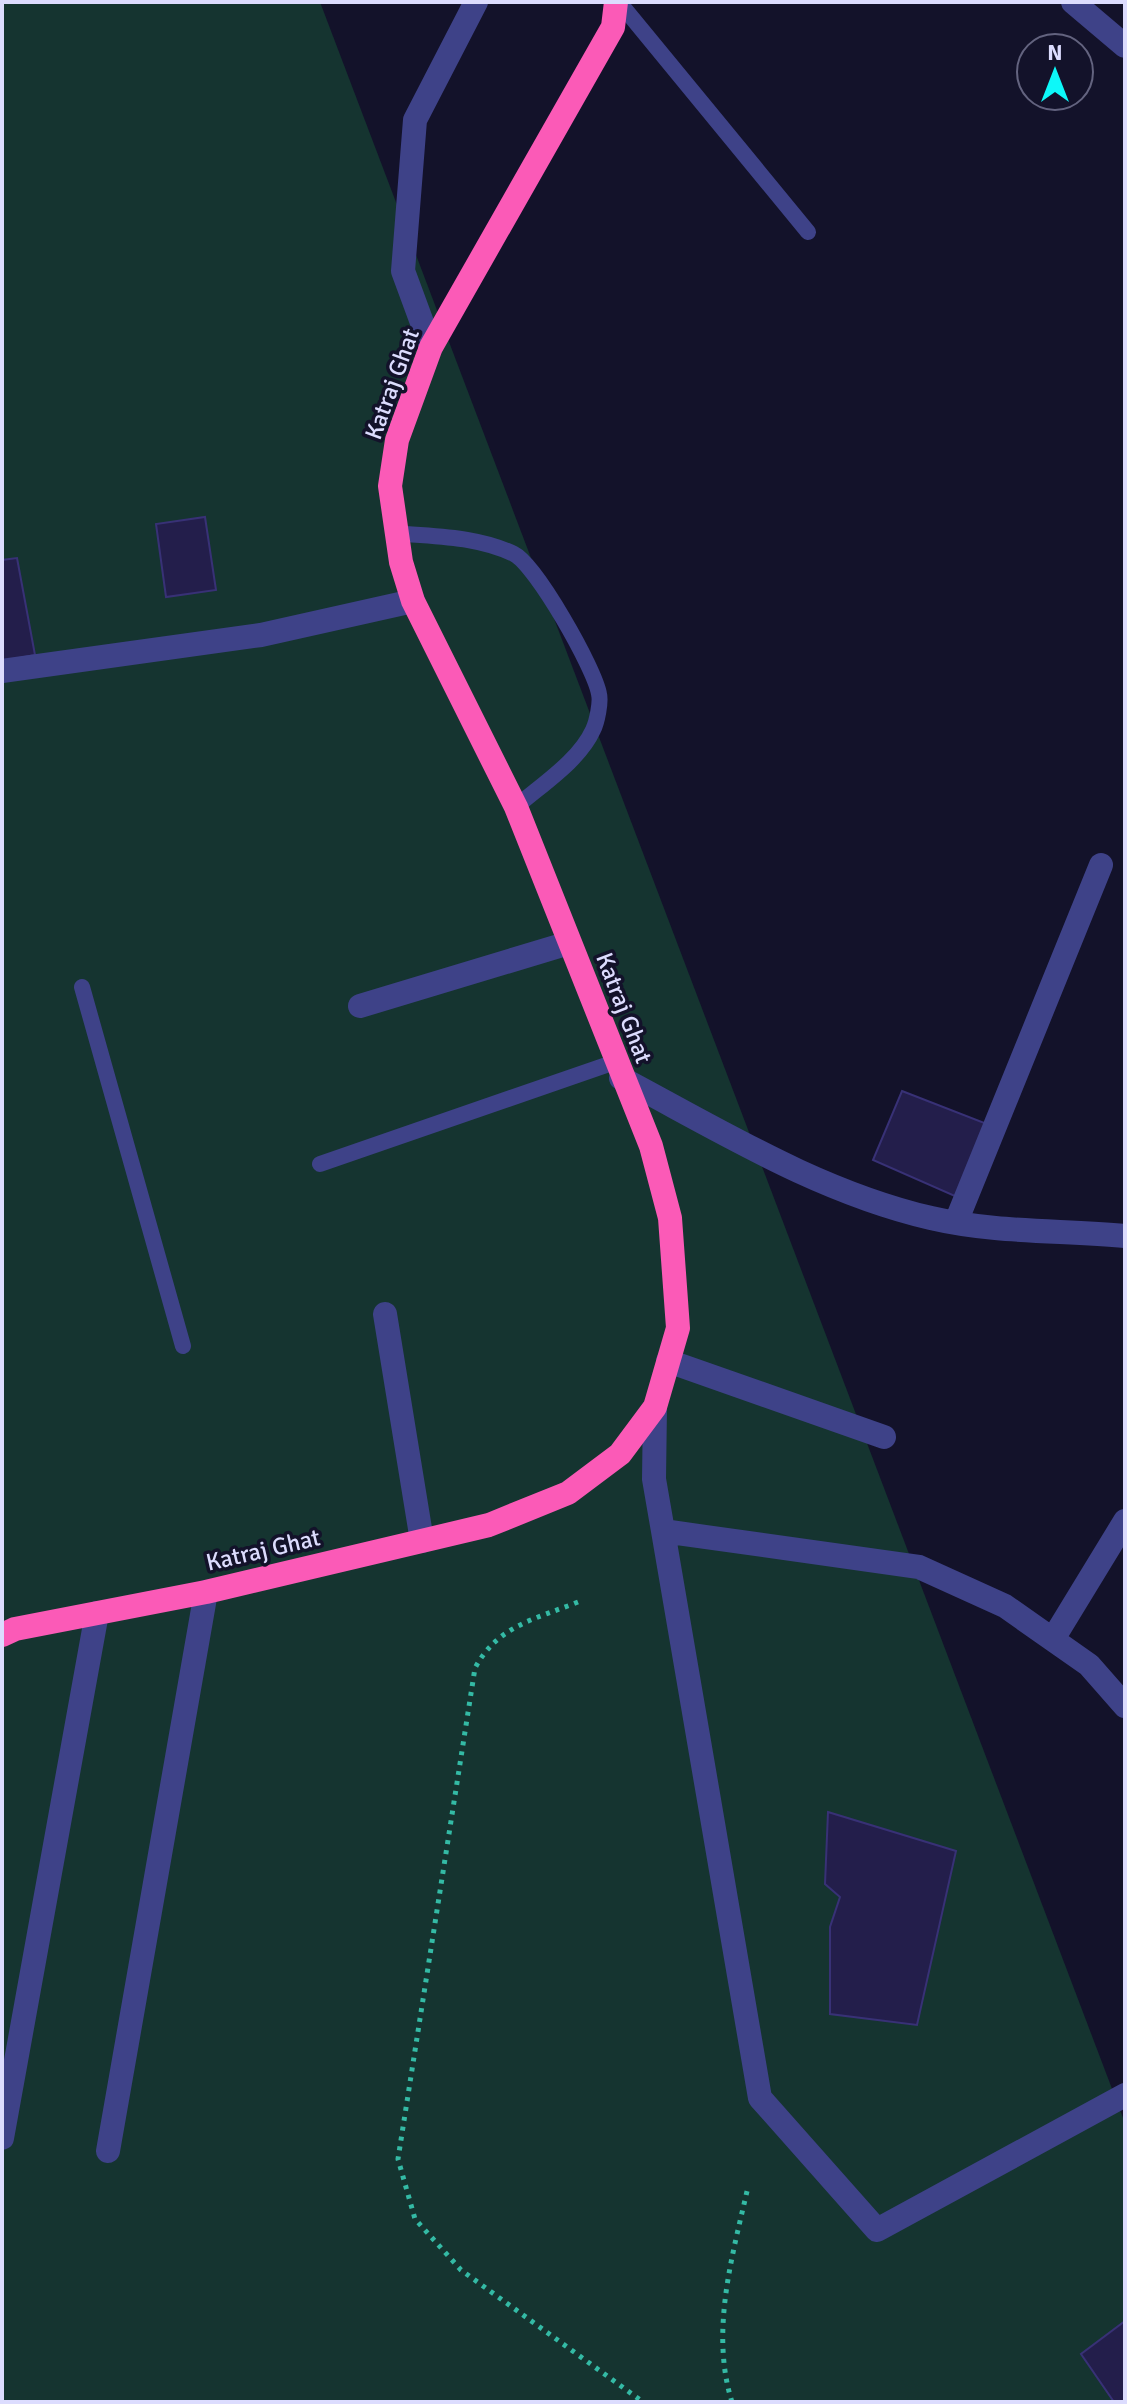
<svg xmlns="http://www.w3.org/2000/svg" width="1127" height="2404" font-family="Signika,sans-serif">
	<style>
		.green { fill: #153430 }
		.building { fill: #231e4b; stroke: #383176; stroke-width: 2 }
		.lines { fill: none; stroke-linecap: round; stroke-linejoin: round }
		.path { stroke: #34baa5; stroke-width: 5; stroke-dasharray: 4 6; stroke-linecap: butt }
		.lane { stroke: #3e4288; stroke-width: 16 }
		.street { stroke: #3e4288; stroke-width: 24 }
		.highway { stroke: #fb5ab7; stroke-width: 24 }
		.labels { text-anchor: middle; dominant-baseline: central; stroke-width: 7; stroke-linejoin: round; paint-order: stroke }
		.street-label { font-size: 24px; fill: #dcdcfe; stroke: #13122a }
	</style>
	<rect width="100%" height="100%" fill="#13122a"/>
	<!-- green -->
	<path class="green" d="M2 2H320L1125 2123V2402H2Z"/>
	<!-- building -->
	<path class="building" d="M205 517 216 590 166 597 156 524Z
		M17 558 35 655 2 661V560Z
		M902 1091 987 1124 957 1197 873 1160Z
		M828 1812 956 1851 917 2025 830 2014V1927L840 1897 825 1884Z
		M1125 2321V2402H1114L1081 2354Z"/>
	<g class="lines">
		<!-- path -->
		<path class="path" d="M578 1602C536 1619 498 1625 475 1668L398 2159 415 2219 461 2270 643 2402
			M732 2402C710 2332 732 2257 748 2187"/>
		<!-- lane -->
		<path class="lane" d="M619 2 808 232
			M395 533C436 537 477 536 514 554 536 565 595 669 599 694 601 702 597 722 593 730 579 761 541 785 516 807
			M82 987 183 1346
			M320 1164 615 1062"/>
		<!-- street -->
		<path class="street" d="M1073 2 1125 46
			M431 347 403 271 415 120 476 2
			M2 671 261 635 413 601
			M360 1006 569 943
			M621 1078C721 1131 819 1192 931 1218 995 1233 1060 1230 1125 1236
			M956 1222 1101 865
			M385 1314 422 1541
			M668 1361 884 1437
			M655 1407 654 1479 663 1531 919 1567 1005 1606 1089 1665 1125 1706
			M663 1531 760 2098 877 2230 1125 2095
			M1053 1639 1125 1521
			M2 2138 97 1613
			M108 2151 206 1592"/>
		<!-- highway -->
		<path class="highway" d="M2 1635 15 1629 206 1592 489 1525 568 1493 620 1454 655 1407 678 1328 670 1218 651 1146 516 807 413 601 401 562 390 486 397 440 431 347 613 27 616 2"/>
	</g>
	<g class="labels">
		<!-- street labels -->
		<g class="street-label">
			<text transform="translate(392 384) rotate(-70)">Katraj Ghat</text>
			<text transform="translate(624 1008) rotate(69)">Katraj Ghat</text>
			<text transform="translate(263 1550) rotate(-13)">Katraj Ghat</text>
		</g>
	</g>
	<!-- border -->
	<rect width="1127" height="2404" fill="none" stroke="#dcdcfe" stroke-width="8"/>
	<!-- north arrow -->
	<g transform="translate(1055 72)"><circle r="38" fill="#13122a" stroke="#63637f" stroke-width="2"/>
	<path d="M0-6L14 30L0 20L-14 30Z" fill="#0df8f9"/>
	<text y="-12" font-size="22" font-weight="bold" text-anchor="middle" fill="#dcdcfe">N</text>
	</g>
</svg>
